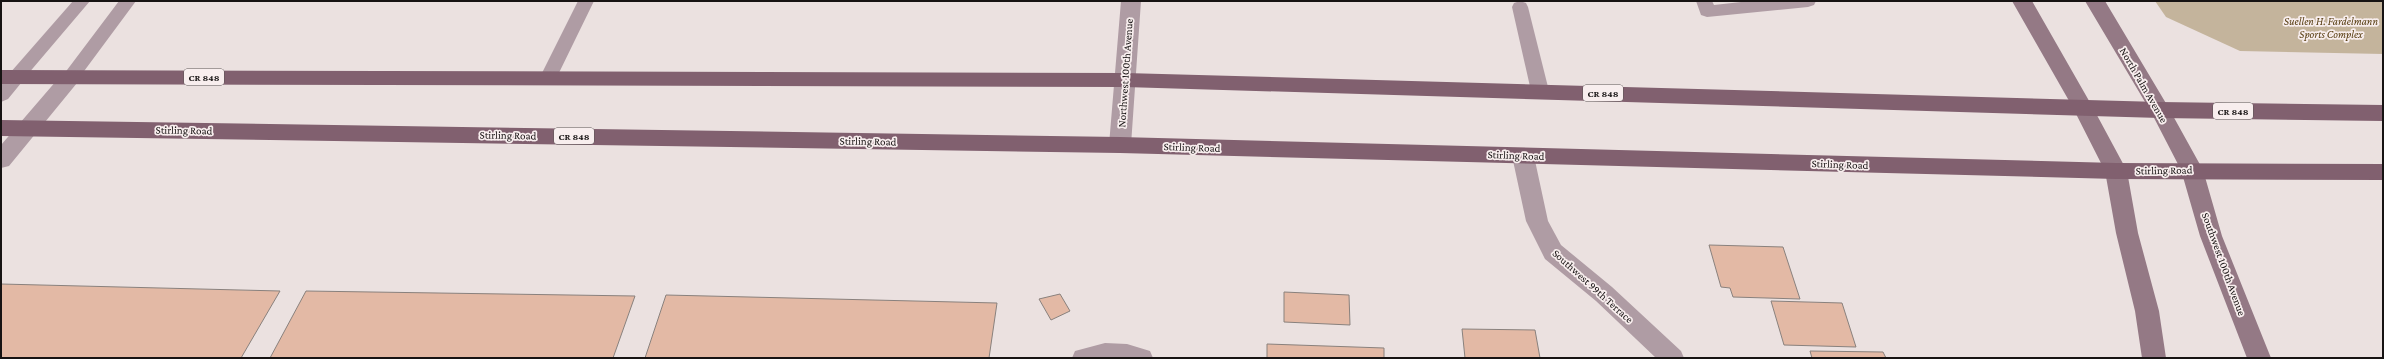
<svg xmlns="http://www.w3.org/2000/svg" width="2384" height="359" font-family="'Crimson Pro',serif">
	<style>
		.green { fill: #c4b49c }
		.building { fill: #e3b9a5; stroke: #89817d }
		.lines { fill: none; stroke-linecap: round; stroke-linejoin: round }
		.lane { fill: #af9ca4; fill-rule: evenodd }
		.street { fill: #af9ca4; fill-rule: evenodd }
		.secondary { fill: #947985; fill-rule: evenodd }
		.primary { fill: #81606f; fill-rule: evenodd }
		.labels { text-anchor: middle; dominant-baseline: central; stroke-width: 3.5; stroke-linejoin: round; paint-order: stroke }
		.shield { fill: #f8eeee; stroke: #5a5555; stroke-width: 1 }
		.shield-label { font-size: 10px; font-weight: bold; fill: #171313 }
		.park-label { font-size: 11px; font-style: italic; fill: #543a0d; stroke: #f8eeee }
		.street-label { font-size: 11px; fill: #171313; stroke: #f8eeee }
	</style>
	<rect width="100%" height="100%" fill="#ebe1e0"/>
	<!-- green -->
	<path class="green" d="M2155 1H2383V54L2240 51 2166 17Z"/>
	<!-- building -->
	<path class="building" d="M1709 245 1783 247 1800 299 1733 297 1730 288 1721 287Z
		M1 284 280 291 241 358H1Z
		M306 291 635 296 613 358H270Z
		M1284 292 1349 295 1350 325 1284 322Z
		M1060 294 1070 311 1051 320 1039 299Z
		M666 295 997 303 989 358H645Z
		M1771 301 1842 303 1856 347 1784 345Z
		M1462 329 1535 330 1540 358H1465Z
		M1267 344 1384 348V358H1267Z
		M1810 351 1883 352 1886 358H1812Z"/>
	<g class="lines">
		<!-- lane -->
		<path class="lane" d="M73 1H90L22 81 16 83 10 81 7 77 10 73Z
			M119 1H136L76 82 70 84 64 82 61 78 64 74Z
			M578 1H594L555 81 549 83 543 81 540 77Z
			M1520 1 1526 3 1528 7 1549 91 1546 96 1540 97 1534 96 1531 91 1512 7 1514 3Z
			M1696 1H1712L1714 5 1750 1H1816L1814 5 1808 7 1707 17 1701 15Z"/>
		<!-- street -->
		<path class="street" d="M1121 1H1141L1131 145 1128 151 1120 153 1112 151 1109 145Z
			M16 70 23 72 26 77 8 99 1 102V80L9 72Z
			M70 71 77 73 80 78 77 83 9 166 1 168V145L63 73Z
			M1523 148 1531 150 1534 156 1548 221 1561 245 1612 287 1681 351 1684 358H1656L1596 301 1545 259 1526 221 1512 156 1515 150Z
			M1105 343 1127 344 1150 351 1153 358H1072L1075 351Z"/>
		<!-- secondary -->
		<path class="secondary" d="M2012 1H2032L2092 106 2127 171 2138 233 2159 311 2166 358H2142L2135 311 2116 233 2105 171 2072 106Z
			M2085 1H2105L2167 105 2203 170 2222 236 2271 358H2247L2200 236 2181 170 2151 112Z"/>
		<!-- primary -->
		<path class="primary" d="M1 70 1125 73 2160 102 2383 105V121L2160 118 1125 87 1 84Z
			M1 120 1120 137 2116 163 2383 164V180L2116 179 1120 153 1 136Z"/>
	</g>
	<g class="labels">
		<!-- shield labels -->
		<g class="shield">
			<rect x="184" y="69" width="40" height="16" rx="3"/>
			<rect x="1583" y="85" width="40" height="16" rx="3"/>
			<rect x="2213" y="103" width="40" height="16" rx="3"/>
			<rect x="554" y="128" width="40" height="16" rx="3"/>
		</g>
		<g class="shield-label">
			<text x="204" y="77">CR 848</text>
			<text x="1603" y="93">CR 848</text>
			<text x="2233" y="111">CR 848</text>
			<text x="574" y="136">CR 848</text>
		</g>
		<!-- park labels -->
		<g class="park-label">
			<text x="2331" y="21">Suellen H. Fardelmann<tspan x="2331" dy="13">Sports Complex</tspan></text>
		</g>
		<!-- street labels -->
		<g class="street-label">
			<text transform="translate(1125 73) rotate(-86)">Northwest 100th Avenue</text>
			<text transform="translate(2144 85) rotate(60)">North Palm Avenue</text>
			<text transform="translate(184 130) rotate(1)">Stirling Road</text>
			<text transform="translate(508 135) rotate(1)">Stirling Road</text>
			<text transform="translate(868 141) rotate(1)">Stirling Road</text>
			<text transform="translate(1192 147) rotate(2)">Stirling Road</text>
			<text transform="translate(1516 155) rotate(2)">Stirling Road</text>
			<text transform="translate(1840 164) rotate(2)">Stirling Road</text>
			<text transform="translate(2164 170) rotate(-1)">Stirling Road</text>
			<text transform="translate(2224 264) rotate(70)">Southwest 100th Avenue</text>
			<text transform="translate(1593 286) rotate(42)">Southwest 99th Terrace</text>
		</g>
	</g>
	<!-- border -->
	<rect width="2384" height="359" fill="none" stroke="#171313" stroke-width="4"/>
</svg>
